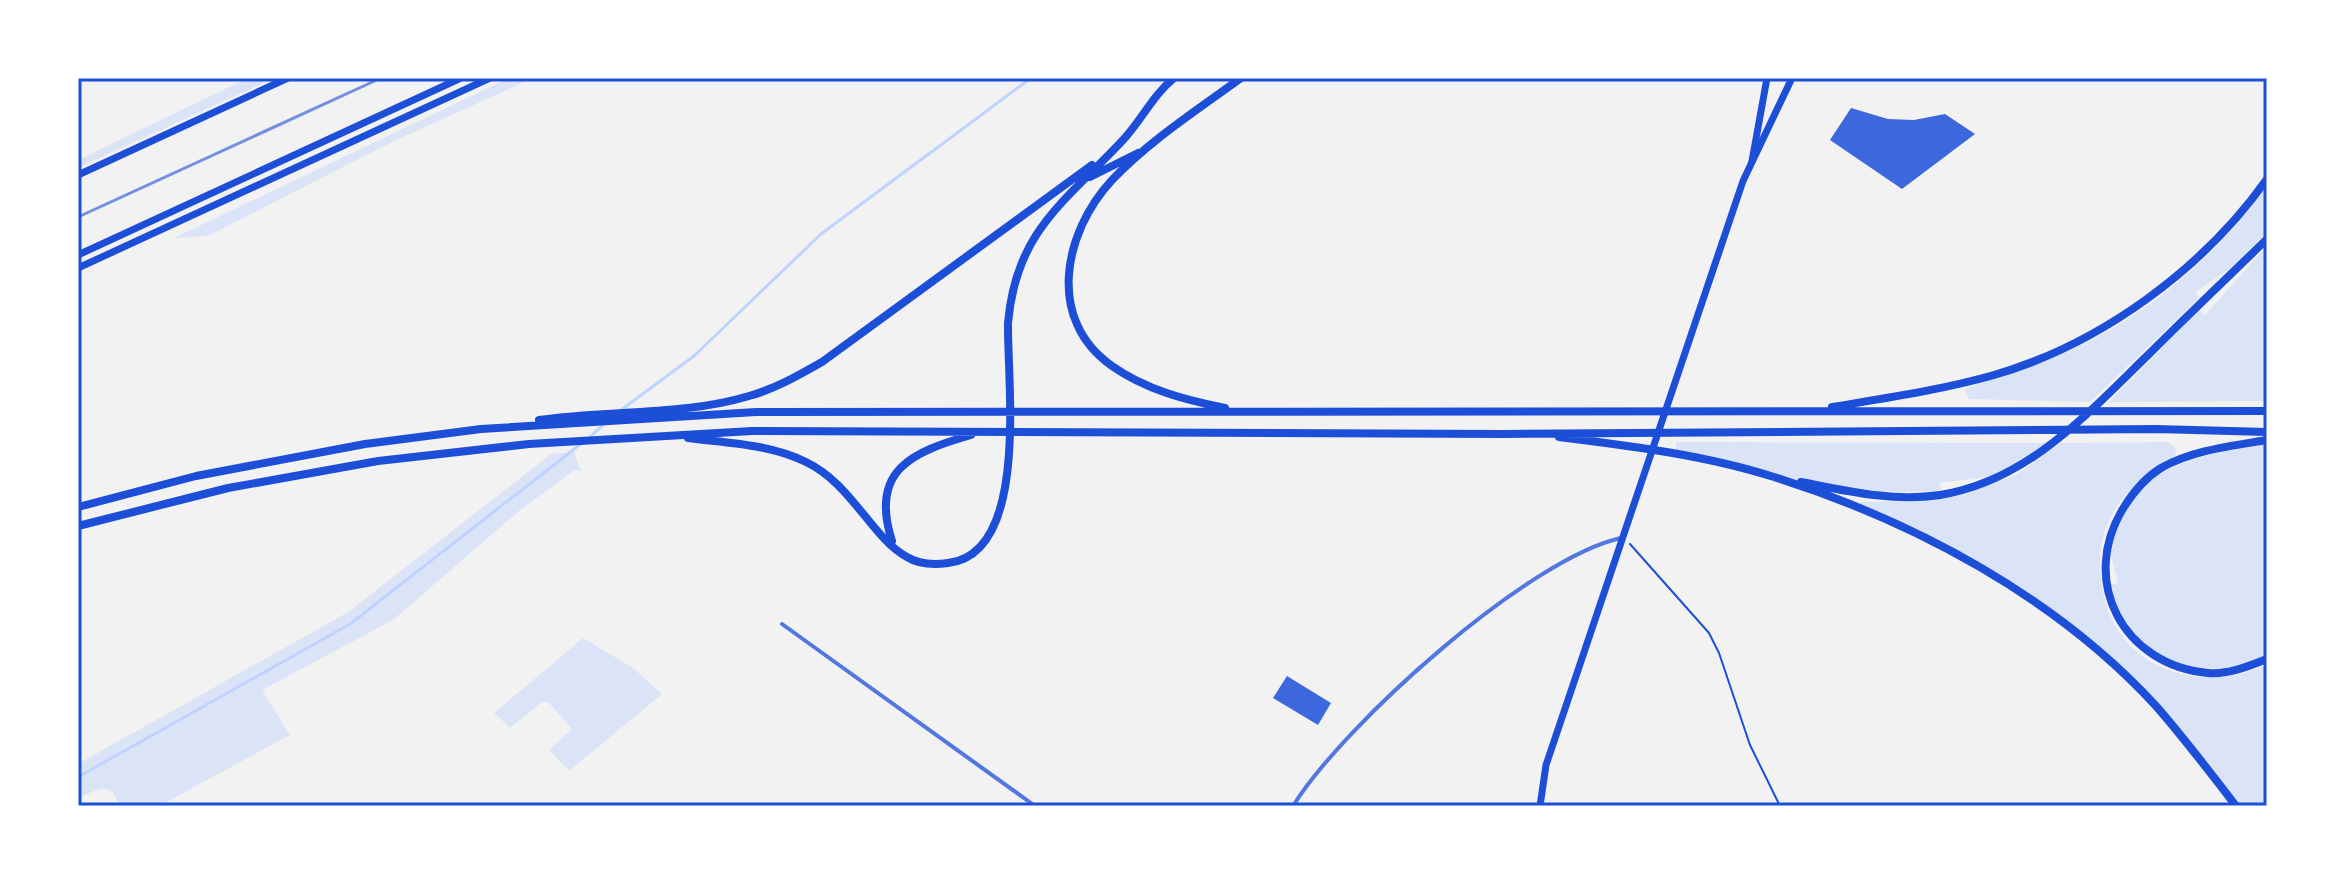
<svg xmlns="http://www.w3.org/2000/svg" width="2345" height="884" font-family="'Work Sans',sans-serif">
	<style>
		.green { fill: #dbe4f7 }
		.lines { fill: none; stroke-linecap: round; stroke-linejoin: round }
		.stream { stroke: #bfd3fe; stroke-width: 3 }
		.building { fill: #3d67dc }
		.path { stroke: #1d4ed8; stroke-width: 2 }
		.minor { stroke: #5277de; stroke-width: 4 }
		.primary { stroke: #1d4ed8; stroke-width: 7 }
		.trunk { stroke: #1d4ed8; stroke-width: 7 }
		.motorway { stroke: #1d4ed8; stroke-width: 8 }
		.rail { stroke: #7290e2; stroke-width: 3 }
		.neatline { fill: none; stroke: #1d4ed8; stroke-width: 3 }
	</style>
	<rect width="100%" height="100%" fill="#f2f2f2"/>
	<!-- green -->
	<path class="green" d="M248 78H274L78 168V160Z
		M509 78H533L390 143 208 236 174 238Z
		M2267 186V233L2229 269 2195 292 2200 297 2090 402 1969 399 1965 389C1999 374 2035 366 2069 351 2147 316 2218 255 2267 186Z
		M2267 246V401L2109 402 2199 310 2205 315Z
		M1676 442 2046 443 2013 465 1986 477 1939 483 1941 490C1854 500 1760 470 1676 450Z
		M2168 442 2175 447 2176 455C2151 472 2128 487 2113 513 2101 533 2098 556 2101 579 2109 665 2194 697 2267 665V806H2239C2171 721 2096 637 2003 579 1956 551 1901 535 1858 502L1915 501 1964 495 2016 475 2061 443Z
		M2267 444V657C2197 685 2129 664 2110 585L2118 583C2115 570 2108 553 2112 540 2132 465 2203 454 2267 444Z
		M574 452 581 471H573L520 510 393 620 262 690 290 735 159 806H120L112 791 101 788 78 798V764L348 612 551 454Z
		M583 638 633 668 662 694 569 771 549 750 572 729 548 702H542L510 728 494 713Z"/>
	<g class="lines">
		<!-- stream -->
		<path class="stream" d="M621 410 694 356 821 234 1031 78
			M588 439 603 425
			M78 777 350 624 582 443"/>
	</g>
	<!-- building -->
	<path class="building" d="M1851 108 1888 119 1914 120 1945 114 1975 134 1902 189 1830 140Z
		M1287 676 1331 703 1318 725 1273 698Z"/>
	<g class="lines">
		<!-- path -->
		<path class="path" d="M1630 544 1709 633 1719 653 1750 745 1780 806"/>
		<!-- minor -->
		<path class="minor" d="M782 624 1035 806
			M1293 806C1343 725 1529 558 1621 538"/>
		<!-- primary -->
		<path class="primary" d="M1540 806 1546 765 1743 181 1792 78"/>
		<!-- trunk -->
		<path class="trunk" d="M1752 161 1767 78
			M78 175 288 78
			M78 255 461 78
			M78 268 490 78"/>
		<!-- motorway -->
		<path class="motorway" d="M1090 177 1138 153
			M1832 407C1886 398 1941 390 1994 375 2101 344 2203 269 2267 179
			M1225 408C1186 400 1146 390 1112 366 1046 320 1063 233 1112 180 1149 141 1197 110 1241 78
			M539 420C608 410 683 416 749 396 775 389 799 375 822 362L1092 165
			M1559 437C1631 446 1705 455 1774 477 1914 521 2056 597 2156 706 2184 738 2210 772 2236 806
			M688 438C727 443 770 444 806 462 852 484 871 537 907 557 920 565 934 565 948 563 1030 554 1007 382 1008 323 1016 231 1065 202 1123 140 1141 121 1153 95 1174 78
			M2267 440C2231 446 2193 450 2161 468 2145 478 2134 491 2124 507 2078 581 2123 665 2208 673 2228 675 2249 666 2267 659
			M1801 482C1847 491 1893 502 1940 495 2028 481 2088 413 2149 354 2188 315 2228 277 2267 239
			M78 507 196 476 365 444 481 429 756 412 2267 411
			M78 526 228 488 378 461 529 444 752 431 1504 434 2156 429 2267 432
			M892 541C869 470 912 452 971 435"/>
		<!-- rail -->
		<path class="rail" d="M78 217 381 78"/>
	</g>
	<!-- border -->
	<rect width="2345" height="884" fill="none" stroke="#ffffff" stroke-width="160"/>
	<rect x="80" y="80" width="2185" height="724" class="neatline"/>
</svg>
